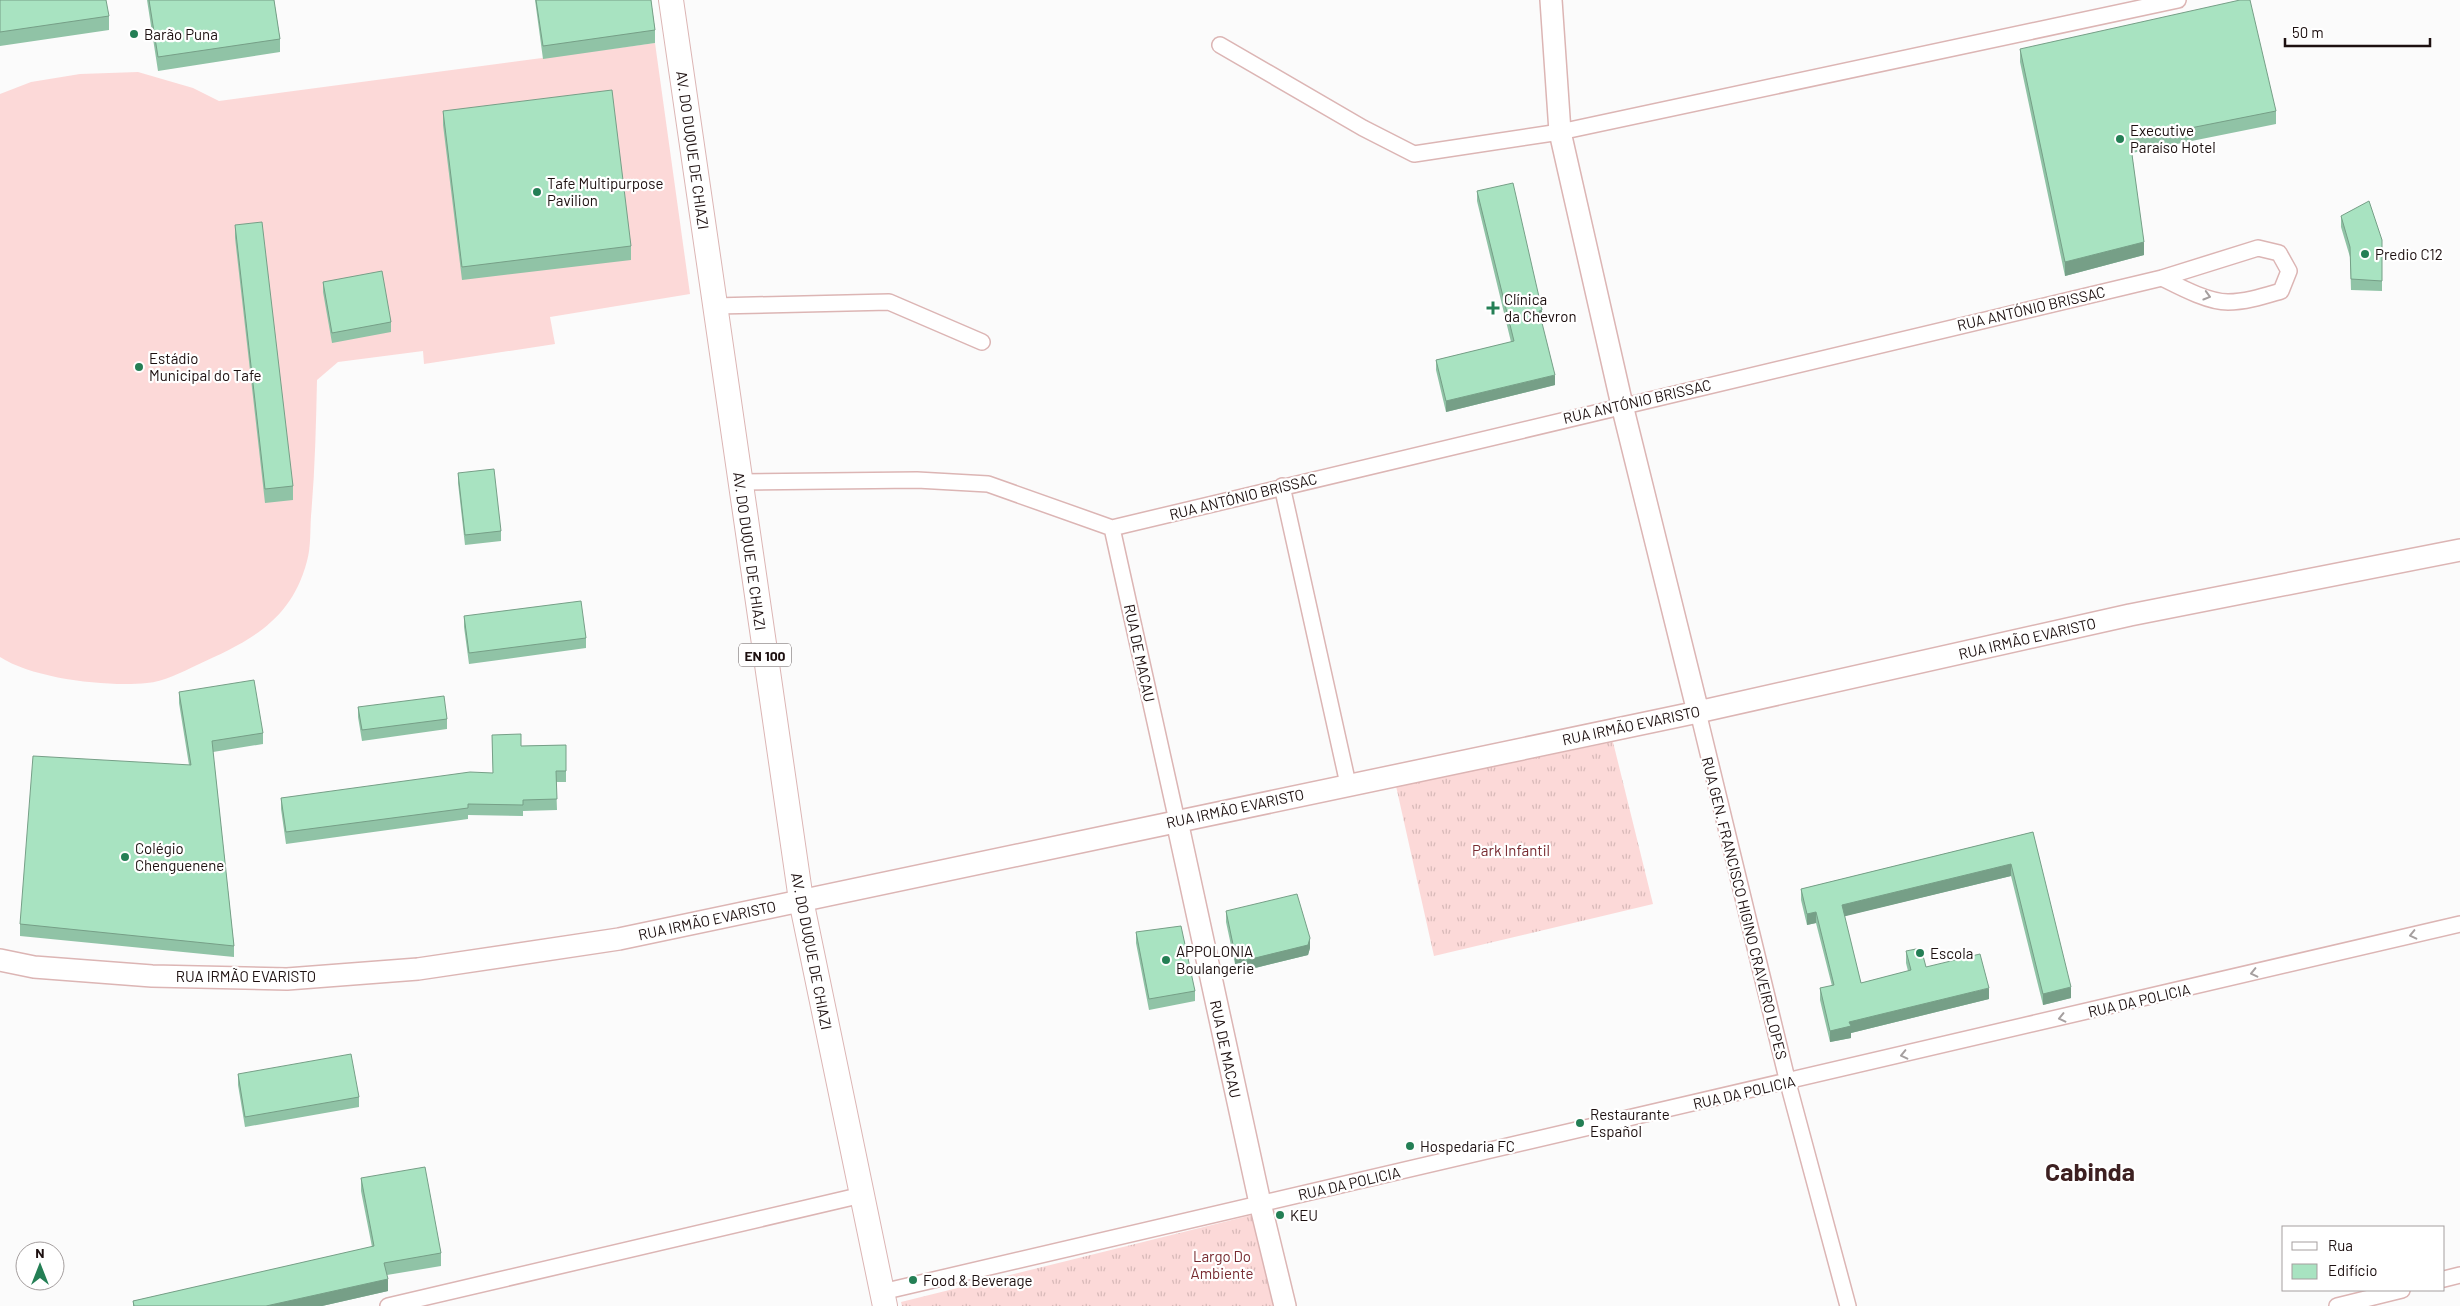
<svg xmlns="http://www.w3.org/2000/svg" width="2460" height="1306" font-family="Barlow,sans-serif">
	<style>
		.grass { fill: url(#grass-tufts) }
		.pitch { fill: #fcd9d8 }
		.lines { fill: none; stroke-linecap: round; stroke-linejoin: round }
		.street-casing { stroke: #dcb5b4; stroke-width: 18 }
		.secondary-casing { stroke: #dcb5b4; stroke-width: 24 }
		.primary-casing { stroke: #dcb5b4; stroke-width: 26 }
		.street { stroke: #fff; stroke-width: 15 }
		.secondary { stroke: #fff; stroke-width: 21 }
		.primary { stroke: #fff; stroke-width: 24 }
		.wall { fill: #90c3a6 }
		.shaded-wall { fill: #769f87 }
		.building { fill: #a8e3c1; stroke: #769f87 }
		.oneway { stroke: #a59f9f }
		.poi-dot { fill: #247f55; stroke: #fff; stroke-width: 2 }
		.labels { text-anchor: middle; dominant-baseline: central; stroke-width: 4.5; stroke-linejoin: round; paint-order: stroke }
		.shield { fill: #fff; stroke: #615858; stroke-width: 1 }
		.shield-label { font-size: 14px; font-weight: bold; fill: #1d1010 }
		.poi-label { font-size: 15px; fill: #1d1010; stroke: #fff; text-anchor: start }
		.street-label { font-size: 15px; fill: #1d1010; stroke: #fff }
		.park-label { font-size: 15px; fill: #772a30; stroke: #fff }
		.town-label { font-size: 25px; font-weight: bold; fill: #3d2021; stroke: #fff }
	</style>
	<defs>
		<pattern id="grass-tufts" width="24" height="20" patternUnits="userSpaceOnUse" patternTransform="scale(1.25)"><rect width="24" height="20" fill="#fcd9d8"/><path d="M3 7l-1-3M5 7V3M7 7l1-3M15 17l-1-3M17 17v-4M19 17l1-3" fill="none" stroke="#d8b9b8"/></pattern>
	</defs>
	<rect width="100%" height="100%" fill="#fbfbfb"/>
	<!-- grass -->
	<path class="grass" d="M1613 742 1653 904 1434 956 1396 786Z
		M1252 1215 1277 1306H902L901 1302Z"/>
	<!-- pitch -->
	<path class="pitch" d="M655 43 690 294 550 317 555 344 424 364 423 351 338 362 317 380C316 426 315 471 311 516 310 531 311 547 307 561 291 622 249 641 197 665 182 672 163 682 147 683 107 687 34 679 0 657V94L31 82 80 74 138 72 193 88 219 101Z"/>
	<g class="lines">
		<defs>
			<path id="street" d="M1220 45 1363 128 1414 154 1560 132 2178 0
				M715 306 889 302 982 342
				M740 482 917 480 988 484 1112 528
				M1282 486 1348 784
				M1112 528 2162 278 2258 248 2279 253 2289 271 2281 291C2264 296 2246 302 2228 302 2208 302 2180 287 2162 278
				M1112 528 1177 821
				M1698 712 1788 1083 1848 1306
				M2444 1279 2460 1275
				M882 1292 2460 924
				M388 1306 862 1195
				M2337 1306 2402 1290"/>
			<path id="secondary" d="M1551 0 1560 132 1622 405 1698 712
				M1177 821 1260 1203 1285 1306
				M0 960 34 967 152 976 287 979 418 969 619 939 1698 712 2130 615 2460 550"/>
			<path id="primary" d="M671 0 801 900 885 1306"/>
		</defs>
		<!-- street casing -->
		<use href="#street" class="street-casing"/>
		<!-- secondary casing -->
		<use href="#secondary" class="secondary-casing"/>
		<!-- primary casing -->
		<use href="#primary" class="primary-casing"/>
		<!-- street -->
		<use href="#street" class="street"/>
		<!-- secondary -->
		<use href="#secondary" class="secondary"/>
		<!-- primary -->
		<use href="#primary" class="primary"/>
	</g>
	<!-- wall -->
	<path class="wall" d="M0 0 109 16V30L0 46Z
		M147 0H274L280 39V52L158 71Z
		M535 0H651L655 30V43L543 59Z
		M2020 49 2276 111V124L2132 153 2144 255 2065 276 2020 62Z
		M443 111 631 246V260L462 280 443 125Z
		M1477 191 1542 321H1541L1555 385 1446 412 1436 370V360L1511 342 1477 201Z
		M2341 216 2382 240V291L2351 290 2350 257 2341 227Z
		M235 225 293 486V500L265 503 235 238Z
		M323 282 391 322V332L332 343 323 292Z
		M458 473 501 531V541L465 545 458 483Z
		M464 616 586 638V648L469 664 464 627Z
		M179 692 263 733V744L213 752 234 946V957L20 936V924L189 765 179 703Z
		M358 707 447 719V729L362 741 358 717Z
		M492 735 521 746 566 745V782H556L557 810 523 811V816L468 815V819L286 844 281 809V798L493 773Z
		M2033 832 2071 998 2043 1005 2011 876 1844 916 1861 983 1908 971 1906 963V951L1926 967 1989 999 1851 1033V1038L1830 1042 1820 1000V988L1832 986 1816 923 1807 925 1801 900V889Z
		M1226 911 1310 948 1308 955 1247 970 1245 962 1235 964 1226 922Z
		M1136 932 1195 991V1001L1149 1010 1136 943Z
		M238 1074 359 1097V1107L245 1127 238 1085Z
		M361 1178 441 1253V1266L387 1275 388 1291 322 1306H133V1301L372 1247 361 1191Z"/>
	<!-- shaded-wall -->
	<path class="shaded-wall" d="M2144 242V255L2065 276V262Z
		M1542 310V321H1539V311Z
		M1555 375V385L1446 412V401Z
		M2011 864V876L1842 917V905Z
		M1816 912V923L1807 925V914Z
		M1310 938V948L1308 955 1247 970V960Z
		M1245 951V962L1235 964V954Z
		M2071 987V998L2043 1005V994Z
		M1989 988V999L1851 1033V1038L1830 1042V1031L1849 1022Z
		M388 1279V1291L322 1306H266Z"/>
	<!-- building -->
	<path class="building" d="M0 0H106L109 16 0 32Z
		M149 0H274L280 39 158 57Z
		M536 0H651L655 30 543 46Z
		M2240 0H2250L2276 111 2130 140 2144 242 2065 262 2020 49Z
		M612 90 631 246 462 267 443 111Z
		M1513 183 1542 310 1539 311 1555 375 1446 401 1436 360 1514 341 1477 191Z
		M2369 201 2382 240V281L2351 279 2350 247 2341 216Z
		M262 222 293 486 265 489 235 225Z
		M382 271 391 322 332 333 323 282Z
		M494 469 501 531 465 535 458 473Z
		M581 601 586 638 469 653 464 616Z
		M254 680 263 733 212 741 234 946 20 924 33 756 191 765 179 692Z
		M444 696 447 719 362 730 358 707Z
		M521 734V746L566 745V771H556L557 799 523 800V805L468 804V808L286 832 281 798 470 772 493 773 492 735Z
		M2033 832 2071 987 2043 994 2011 864 1842 905 1861 983 1911 970 1906 951 1921 948 1926 967 1980 954 1989 988 1849 1022 1851 1026 1830 1031 1820 988 1834 985 1816 912 1807 914 1801 889Z
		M1297 894 1310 938 1308 945 1247 960 1245 951 1235 954 1226 911Z
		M1181 926 1195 991 1149 999 1136 932Z
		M351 1054 359 1097 245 1117 238 1074Z
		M425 1167 441 1253 384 1263 388 1279 266 1306H134L133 1301 374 1246 361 1178Z"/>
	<!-- one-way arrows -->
	<defs><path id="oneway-chevron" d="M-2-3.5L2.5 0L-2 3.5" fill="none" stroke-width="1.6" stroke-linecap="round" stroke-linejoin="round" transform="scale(1.25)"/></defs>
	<g class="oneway">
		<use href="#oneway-chevron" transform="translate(2207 296) rotate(16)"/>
		<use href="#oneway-chevron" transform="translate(2413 935) rotate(167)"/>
		<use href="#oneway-chevron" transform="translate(2254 973) rotate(167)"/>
		<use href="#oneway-chevron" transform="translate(2062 1018) rotate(167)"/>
		<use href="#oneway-chevron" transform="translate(1904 1055) rotate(167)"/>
	</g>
	<!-- markers -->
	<g class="poi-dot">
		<circle cx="134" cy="34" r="5"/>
		<circle cx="2120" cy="139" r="5"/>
		<circle cx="537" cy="192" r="5"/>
		<circle cx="2365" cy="254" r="5"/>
		<path d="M1490.5 300.5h5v5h5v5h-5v5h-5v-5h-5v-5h5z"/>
		<circle cx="139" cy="367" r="5"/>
		<circle cx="125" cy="857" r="5"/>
		<circle cx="1920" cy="953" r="5"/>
		<circle cx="1166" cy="960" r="5"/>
		<circle cx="1580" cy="1123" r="5"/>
		<circle cx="1410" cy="1146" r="5"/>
		<circle cx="1280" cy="1215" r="5"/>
		<circle cx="913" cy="1280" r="5"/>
	</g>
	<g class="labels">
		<!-- shield labels -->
		<rect class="shield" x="739" y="643.5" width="52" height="23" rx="4"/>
		<g class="shield-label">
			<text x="765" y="655">EN 100</text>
		</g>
		<!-- poi labels -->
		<g class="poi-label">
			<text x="144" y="34">Barão Puna</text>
			<text x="2130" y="130">Executive<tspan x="2130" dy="17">Paraíso Hotel</tspan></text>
			<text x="547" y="183">Tafe Multipurpose<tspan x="547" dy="17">Pavilion</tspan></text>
			<text x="2375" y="254">Predio C12</text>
			<text x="1504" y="299">Clínica<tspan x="1504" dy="17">da Chevron</tspan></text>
			<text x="149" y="358">Estádio<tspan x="149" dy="17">Municipal do Tafe</tspan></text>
			<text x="135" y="848">Colégio<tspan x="135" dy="17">Chenguenene</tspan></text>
			<text x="1176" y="951">APPOLONIA<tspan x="1176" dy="17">Boulangerie</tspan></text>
			<text x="1930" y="953">Escola</text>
			<text x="1590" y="1114">Restaurante<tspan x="1590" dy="17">Español</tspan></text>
			<text x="1420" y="1146">Hospedaria FC</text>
			<text x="1290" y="1215">KEU</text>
			<text x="923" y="1280">Food &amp; Beverage</text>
		</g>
		<!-- street labels -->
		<g class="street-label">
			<text transform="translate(693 150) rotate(82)">AV. DO DUQUE DE CHIAZI</text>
			<text transform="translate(2031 308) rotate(-13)">RUA ANTÓNIO BRISSAC</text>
			<text transform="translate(1637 401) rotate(-13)">RUA ANTÓNIO BRISSAC</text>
			<text transform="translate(1243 496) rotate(-14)">RUA ANTÓNIO BRISSAC</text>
			<text transform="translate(750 551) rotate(82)">AV. DO DUQUE DE CHIAZI</text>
			<text transform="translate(2027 638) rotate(-13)">RUA IRMÃO EVARISTO</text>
			<text transform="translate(1140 653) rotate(78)">RUA DE MACAU</text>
			<text transform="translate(1631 725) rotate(-12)">RUA IRMÃO EVARISTO</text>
			<text transform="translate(1235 808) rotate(-12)">RUA IRMÃO EVARISTO</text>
			<text transform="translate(1745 908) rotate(76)">RUA GEN. FRANCISCO HIGINO CRAVEIRO LOPES</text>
			<text transform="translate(707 920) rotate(-12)">RUA IRMÃO EVARISTO</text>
			<text transform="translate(812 951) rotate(79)">AV. DO DUQUE DE CHIAZI</text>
			<text x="246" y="976">RUA IRMÃO EVARISTO</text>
			<text transform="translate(2139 1000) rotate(-13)">RUA DA POLICIA</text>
			<text transform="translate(1226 1049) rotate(78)">RUA DE MACAU</text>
			<text transform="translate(1744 1092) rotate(-13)">RUA DA POLICIA</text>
			<text transform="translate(1349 1183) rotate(-13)">RUA DA POLICIA</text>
		</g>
		<!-- park labels -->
		<g class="park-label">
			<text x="1511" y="850">Park Infantil</text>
			<text x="1222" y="1256">Largo Do<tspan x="1222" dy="17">Ambiente</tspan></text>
		</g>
		<!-- town labels -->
		<g class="town-label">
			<text x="2090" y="1171">Cabinda</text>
		</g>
	</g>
	<!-- legend -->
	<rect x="2282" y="1226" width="162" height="65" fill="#ffffff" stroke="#a59f9f"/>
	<rect x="2292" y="1242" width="25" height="8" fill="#ffffff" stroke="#a59f9f"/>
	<text x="2328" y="1251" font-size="15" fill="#1d1010">Rua</text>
	<rect x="2292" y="1264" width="25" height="15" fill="#a8e3c1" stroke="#a59f9f"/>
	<text x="2328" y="1276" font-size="15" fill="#1d1010">Edifício</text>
	<!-- north arrow -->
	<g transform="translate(40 1266)"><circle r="24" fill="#ffffff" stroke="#a59f9f"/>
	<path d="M0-4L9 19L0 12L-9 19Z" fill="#247f55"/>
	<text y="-8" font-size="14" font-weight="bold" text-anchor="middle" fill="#1d1010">N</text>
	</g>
	<!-- scale -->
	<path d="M2285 38v8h145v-8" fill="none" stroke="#1d1010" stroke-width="2.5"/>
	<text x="2292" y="38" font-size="15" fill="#1d1010" stroke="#ffffff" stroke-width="4" paint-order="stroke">50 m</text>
</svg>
